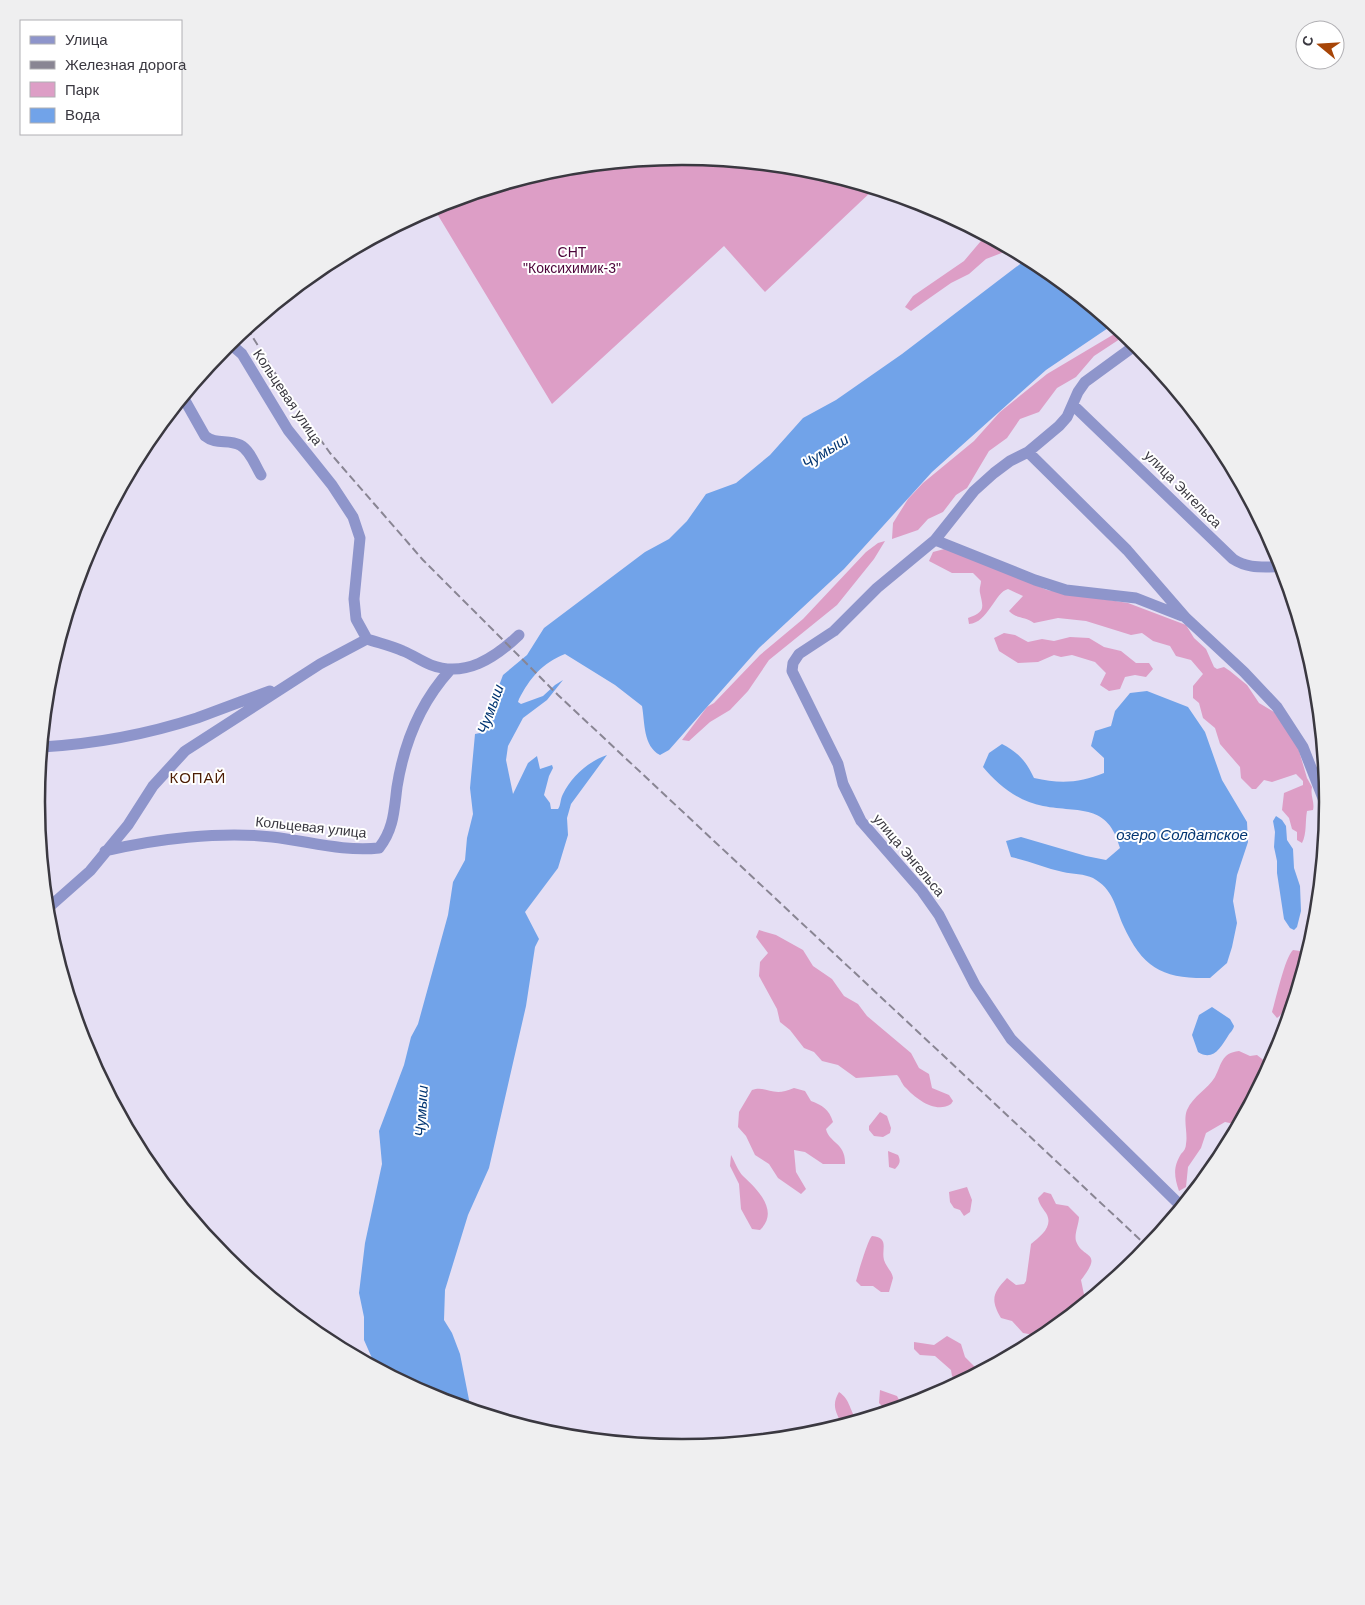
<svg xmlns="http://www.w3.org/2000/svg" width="1365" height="1605" font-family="Arial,sans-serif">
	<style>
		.built { fill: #ddd4f0 }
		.green { fill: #dd9ec6 }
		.water { fill: #71a3e9 }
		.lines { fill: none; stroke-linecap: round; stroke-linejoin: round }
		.minor { stroke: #8e95cb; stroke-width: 11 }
		.rail { stroke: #898593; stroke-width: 2; stroke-dasharray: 8 4; stroke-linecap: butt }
		.labels { text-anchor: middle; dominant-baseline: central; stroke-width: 4; stroke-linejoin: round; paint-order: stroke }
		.park-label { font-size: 14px; fill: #4c0339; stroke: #fff }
		.street-label { font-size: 14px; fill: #3a3840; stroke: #fff }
		.water-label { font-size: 15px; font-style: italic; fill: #023572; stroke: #fff }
		.neighbourhood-label { font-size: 15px; letter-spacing: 1px; fill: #4d1d04; stroke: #fff }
		.rim { fill: none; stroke: #3a3840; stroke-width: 2.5 }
	</style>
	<rect width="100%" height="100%" fill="#e5dff4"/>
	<!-- built -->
	<path class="built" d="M1282 1037 1279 1050 1273 1062 1265 1054Z"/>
	<!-- green -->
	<path class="green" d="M683 156 809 169 874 189 765 292 724 246 552 404 433 207 557 169Z
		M986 235 1012 249 986 259 969 274 951 283 911 311 905 307 913 296 964 261Z
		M1121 330 1126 335 1094 356 1076 377 1057 388 1039 412 1020 419 1007 438 989 451 967 488 956 495 943 512 928 519 918 530 892 539 893 523 908 499 923 483 974 441 1000 412 1047 374Z
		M885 541 874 559 837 605 769 660 748 691 730 710 710 722 689 741 682 740 707 707 714 703 760 655 803 619 866 552 878 543Z
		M948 548 1047 590 1128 603 1186 625 1194 638 1206 649 1214 667 1217 669 1224 667 1230 671 1247 685 1259 703 1274 712 1297 744 1307 778 1312 787C1310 796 1315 802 1313 810L1307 811C1305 821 1307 834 1302 843L1297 840V832L1292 829 1289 818 1282 810 1284 793 1303 785V781L1296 774 1272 782 1264 780 1256 789H1252L1241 778 1240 767 1220 744 1215 728 1203 718 1199 703 1193 698V686L1203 674 1191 660 1176 656 1170 646 1153 641 1142 633 1131 635 1086 621 1058 618 1034 623C1025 616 1016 619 1009 611L1023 596 1008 589C995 592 988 623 969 624L968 618C986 612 983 607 980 593 979 588 981 585 981 581L973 573H952L929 561 933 552Z
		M1004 633 1015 635 1028 642 1042 639 1054 641 1070 637 1089 638 1104 647 1121 651 1136 663H1149L1153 669 1146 677 1135 675 1125 677 1120 689 1109 691 1100 685 1106 673 1095 662 1072 655 1061 657 1054 655 1038 662 1018 663 999 651 994 638Z
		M759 930 776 935 803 950 813 966 832 979 844 996 858 1004 867 1016 911 1053 919 1068 929 1074 932 1088 949 1095 953 1101 951 1104C936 1114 916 1099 906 1088 902 1085 901 1079 897 1075L856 1078 838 1065 822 1061 814 1052 804 1048 790 1030 780 1022 777 1009 759 976 760 962 768 953 756 937Z
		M1293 950 1300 951 1302 966C1301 970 1298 972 1296 977 1291 987 1287 1012 1277 1018L1272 1012C1276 999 1285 957 1293 950Z
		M1239 1051 1250 1056 1257 1055 1271 1066 1239 1125 1225 1122 1206 1133 1201 1148 1188 1167 1186 1187 1179 1191C1174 1176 1173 1167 1181 1154 1184 1151 1186 1148 1186 1144 1188 1133 1183 1120 1187 1110 1193 1096 1208 1089 1215 1077 1222 1064 1221 1053 1239 1051Z
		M794 1088 805 1091 811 1101C822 1105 829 1109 833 1122L826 1129C829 1143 846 1143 845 1164H823L805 1152 794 1150 796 1172 806 1189 801 1194 778 1178 769 1164 755 1155 746 1136 738 1127 739 1112 752 1090C767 1085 772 1098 794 1088Z
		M880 1112 887 1116 891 1128 890 1133 883 1137 874 1136 869 1130V1126Z
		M888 1151 898 1155C901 1161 900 1164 895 1169L889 1167Z
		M731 1155C735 1162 738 1171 743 1176 757 1189 780 1211 760 1230L752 1229 741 1209 739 1184 730 1166Z
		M967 1187 972 1200 970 1212 964 1216 960 1210 954 1208 950 1202 949 1192Z
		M1044 1192 1051 1194 1056 1204 1068 1206 1079 1217C1079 1224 1074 1234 1076 1241 1083 1260 1104 1250 1081 1280L1086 1304 1045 1337 1023 1333 1012 1321 1001 1318C990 1299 993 1293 1007 1278L1016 1285 1024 1284 1026 1281 1031 1244C1041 1236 1054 1226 1046 1213 1042 1207 1039 1204 1038 1198Z
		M872 1236C890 1238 881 1249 884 1260 886 1267 892 1271 893 1278L889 1292H881L873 1286H861L856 1281C858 1274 868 1239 872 1236Z
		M947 1336 961 1344 965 1357 975 1367 976 1375 959 1384 952 1376 951 1370 935 1356 920 1355 914 1349V1342L934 1345Z
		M880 1390 897 1396 903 1408 888 1412 879 1403Z
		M839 1392C851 1400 849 1411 858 1421L843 1426C836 1413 831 1405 839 1392Z"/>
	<!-- water -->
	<path class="water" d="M1028 258 1042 265 1114 324 1046 370 932 472 844 569 759 648 669 750 660 755C643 746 645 723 642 706L615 685 565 654C542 663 530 678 519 699L518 702 521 704 543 696 555 685 563 680 547 700 523 718 508 746 506 760 513 794 528 763 537 756 540 769 552 765 553 768 549 776 544 795 550 803 551 809H558C561 805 560 799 563 794 571 777 589 761 607 755L571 804 567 818 568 835 558 868 525 912 539 939 535 947 526 1006 489 1168 468 1215 445 1290 444 1320 452 1333 460 1354 471 1410 435 1399 381 1371 375 1365 364 1340V1317L359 1293 365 1243 382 1164 379 1131 404 1065 411 1037 418 1024 448 915 453 882 465 860 467 838 473 814 470 788 475 734 485 732 488 727 494 699 503 675 527 655 544 628 645 552 669 539 687 521 706 494 736 483 770 455 803 418 836 400 902 354Z
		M1147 691 1188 707 1205 732 1222 780 1247 822 1248 842 1237 875 1233 901 1237 923 1232 947 1227 963 1210 978C1163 979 1143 969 1123 925 1115 906 1113 889 1093 878 1085 874 1072 874 1063 872 1045 868 1029 861 1011 857L1006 841 1021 837 1086 856 1106 860 1120 848C1108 803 1080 813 1043 806 1019 802 998 785 983 767L989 753 1002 744C1019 753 1026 761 1034 778 1060 784 1080 783 1104 773V758L1091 746 1095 731 1111 726 1115 711 1130 693Z
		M1276 816 1282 820 1286 826 1287 840 1293 849 1294 868 1300 886 1301 911 1297 927 1294 930 1290 928 1284 919 1277 873V861L1274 847 1275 832 1273 821Z
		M1212 1007 1230 1019 1234 1026C1233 1031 1230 1032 1228 1036 1221 1047 1213 1062 1198 1052L1192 1035 1199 1015Z"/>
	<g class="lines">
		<!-- minor -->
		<path class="minor" d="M1137 344 1085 382 1078 392 1067 417 1059 426 1028 452 1010 461 994 473 974 491 935 540 877 588 834 631 799 654 793 663 792 671 838 764 843 784 861 821 922 891 939 915 975 985 1011 1039 1182 1207
			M224 347H234L242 354 288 430 332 485 353 517 360 538 354 599 356 619 367 639C379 643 392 646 403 651 413 655 421 661 431 665 465 678 495 658 519 635
			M183 397 205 436C216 445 228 439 240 445 250 450 255 465 261 475
			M1073 405 1233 559C1250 570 1265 566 1283 567
			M1028 452 1127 550 1186 618 1244 672 1277 707 1303 747 1328 811
			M935 540 1035 580 1066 590 1136 598 1182 616
			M42 747C93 744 148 734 197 718 221 709 245 700 270 691
			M105 851C155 839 221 831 272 837 308 841 343 852 379 848 394 829 394 810 397 787 404 743 420 703 450 670
			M47 909 90 871 128 825 153 786 185 751 320 664 367 639"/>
		<!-- rail -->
		<path class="rail" d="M247 328 290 397 330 453 423 560 558 695 1149 1248"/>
	</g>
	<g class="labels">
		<!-- park labels -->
		<g class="park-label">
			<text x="572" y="252">СНТ<tspan x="572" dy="16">"Коксихимик-3"</tspan></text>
		</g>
		<!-- street labels -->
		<g class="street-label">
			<text transform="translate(288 397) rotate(56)">Кольцевая улица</text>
			<text transform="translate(1183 489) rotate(45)">улица Энгельса</text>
			<text transform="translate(311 827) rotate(6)">Кольцевая улица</text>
			<text transform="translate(909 855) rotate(50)">улица Энгельса</text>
		</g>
		<!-- water labels -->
		<g class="water-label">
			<text transform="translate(825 451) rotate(-32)">Чумыш</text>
			<text transform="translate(490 709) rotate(-70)">Чумыш</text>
			<text x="1182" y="834">озеро Солдатское</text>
			<text transform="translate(421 1111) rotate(-87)">Чумыш</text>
		</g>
		<!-- neighbourhood labels -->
		<g class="neighbourhood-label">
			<text x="198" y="777">КОПАЙ</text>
		</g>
	</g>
	<!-- crop -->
	<path d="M0 0H1365V1605H0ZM45 802a637 637 0 1 1 1274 0a637 637 0 1 1-1274 0Z" fill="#efeff0" fill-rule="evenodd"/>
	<path class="rim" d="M45 802a637 637 0 1 1 1274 0a637 637 0 1 1-1274 0Z"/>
	<!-- legend -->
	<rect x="20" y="20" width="162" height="115" fill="#ffffff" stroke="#b0afb3"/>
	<rect x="30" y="36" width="25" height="8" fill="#8e95cb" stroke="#b0afb3"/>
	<text x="65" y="45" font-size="15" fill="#3a3840">Улица</text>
	<rect x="30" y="61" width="25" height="8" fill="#898593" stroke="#b0afb3"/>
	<text x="65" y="70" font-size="15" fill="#3a3840">Железная дорога</text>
	<rect x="30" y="82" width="25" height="15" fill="#dd9ec6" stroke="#b0afb3"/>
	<text x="65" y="95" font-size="15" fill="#3a3840">Парк</text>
	<rect x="30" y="108" width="25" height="15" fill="#71a3e9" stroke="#b0afb3"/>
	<text x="65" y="120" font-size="15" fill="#3a3840">Вода</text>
	<!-- north arrow -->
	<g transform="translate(1320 45) rotate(288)"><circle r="24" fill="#ffffff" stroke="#b0afb3"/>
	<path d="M0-4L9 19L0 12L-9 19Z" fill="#a74507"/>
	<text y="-8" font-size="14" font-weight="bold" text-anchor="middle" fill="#3a3840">С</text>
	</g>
</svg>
